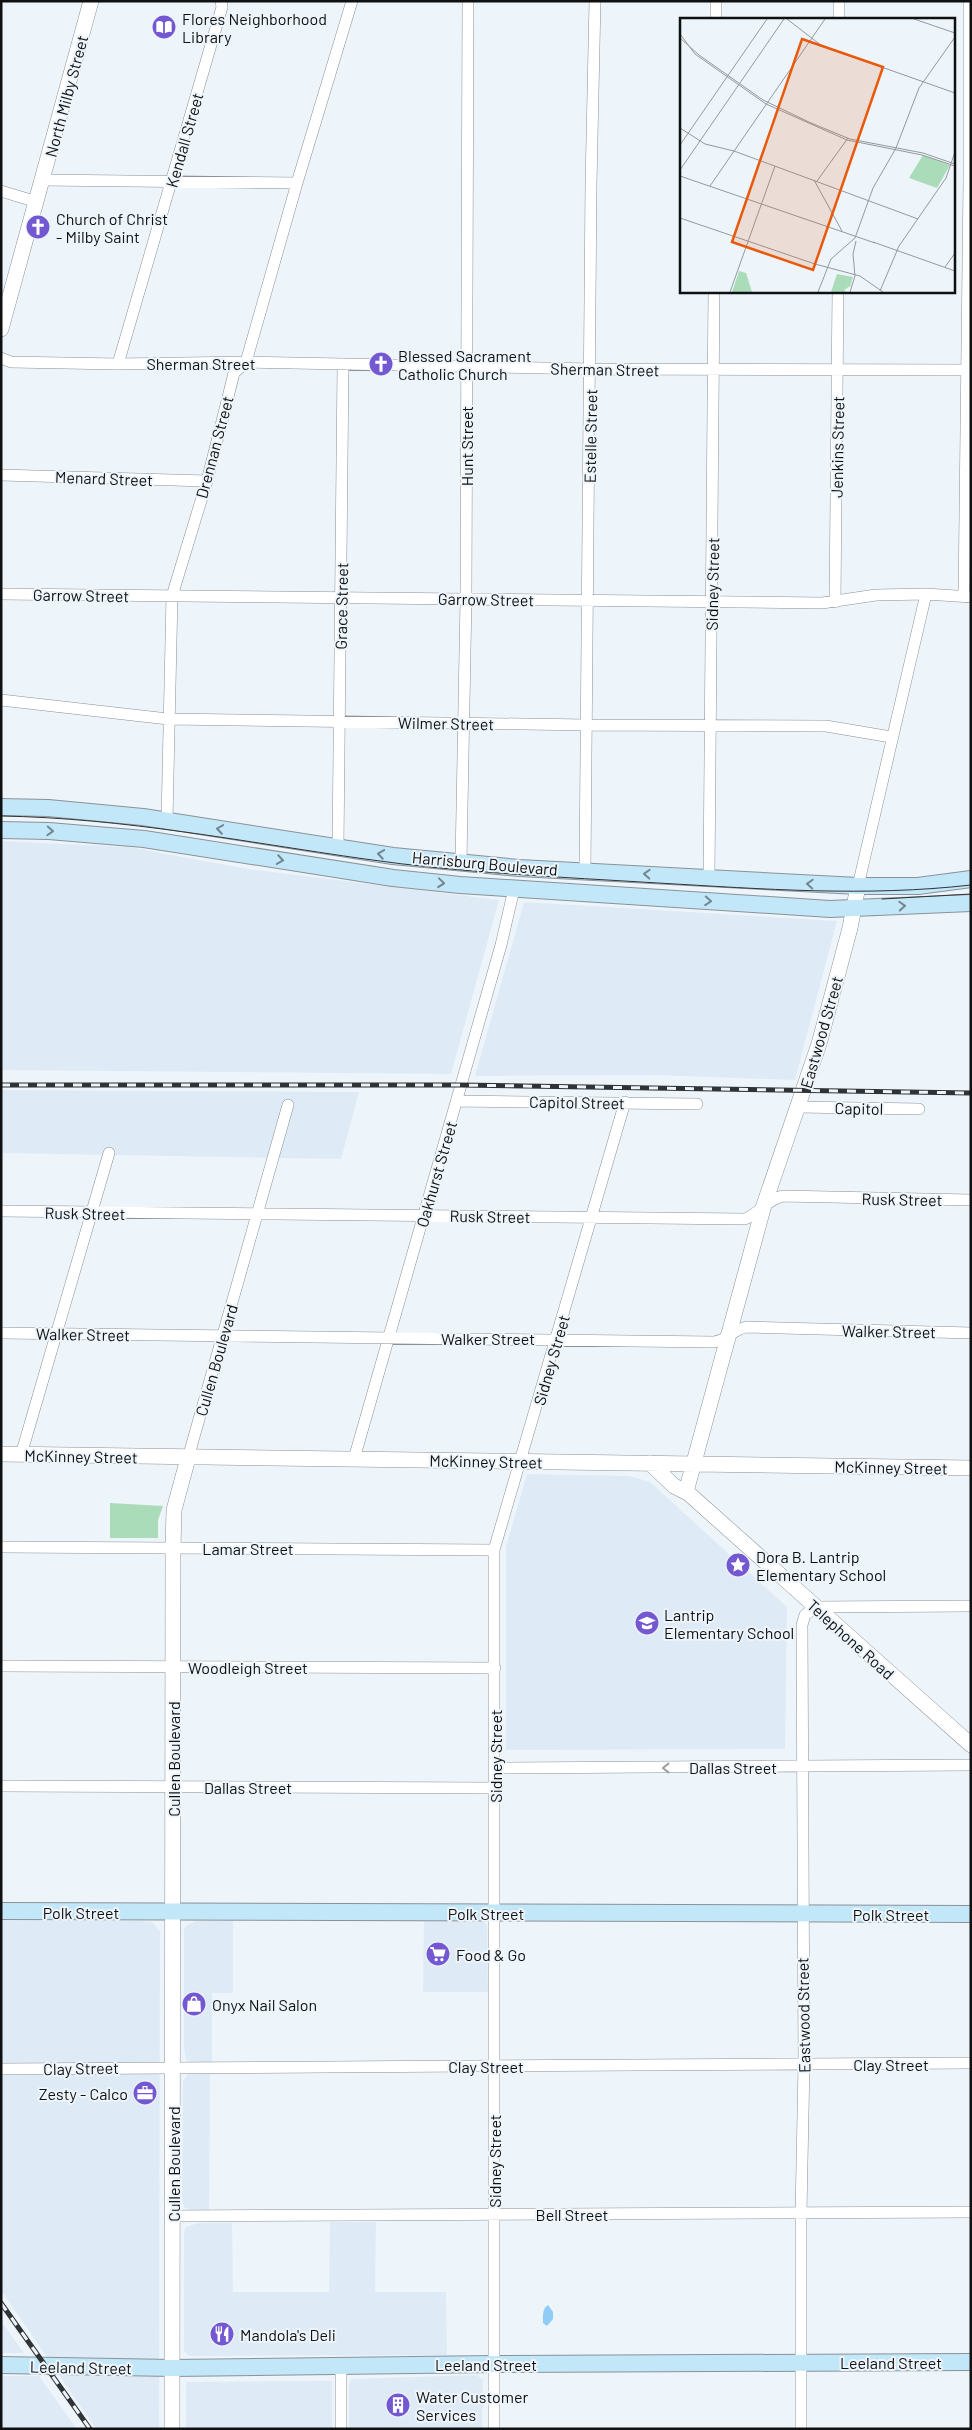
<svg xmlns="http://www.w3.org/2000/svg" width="972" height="2430" font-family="Barlow,sans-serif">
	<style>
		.built { fill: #deebf7 }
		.green { fill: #aadcba }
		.water { fill: #8fcdf6 }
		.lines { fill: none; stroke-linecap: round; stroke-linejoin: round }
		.minor-casing { stroke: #8b9197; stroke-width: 12 }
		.tertiary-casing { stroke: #8b9197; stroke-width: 16 }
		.secondary-casing { stroke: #8b9197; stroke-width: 18 }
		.minor { stroke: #fff; stroke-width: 11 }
		.tertiary { stroke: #fff; stroke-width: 15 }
		.secondary { stroke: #c2e7f8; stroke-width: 16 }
		.tram { stroke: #303335; stroke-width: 1 }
		.rail-casing { stroke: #303335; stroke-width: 5 }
		.rail { stroke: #edf4fa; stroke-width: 3; stroke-dasharray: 9; stroke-linecap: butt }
		.oneway { stroke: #718690 }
		.oneway2 { stroke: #9f9fa0 }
		.labels { text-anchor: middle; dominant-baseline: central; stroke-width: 4; stroke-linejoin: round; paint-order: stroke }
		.poi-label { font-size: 16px; fill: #0e1012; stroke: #edf4fa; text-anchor: start }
		.street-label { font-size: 16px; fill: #0e1012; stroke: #edf4fa }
		.inset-road { fill: none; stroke: #94999d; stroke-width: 1 }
		.view { fill: #e8590c; fill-opacity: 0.15; stroke: #e8590c; stroke-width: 2.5 }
		.inset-edge { fill: none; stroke: #0e1012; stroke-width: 2.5 }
	</style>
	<rect width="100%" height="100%" fill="#edf4fa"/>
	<!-- built -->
	<path class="built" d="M1 841 128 847 248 869 499 900 451 1074 1 1070Z
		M524 902 837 921 795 1080 654 1075 475 1076Z
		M1 1090 359 1092 341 1159 1 1153Z
		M527 1474 629 1476 650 1482 787 1607 785 1749 506 1750V1547Z
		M1 1920 144 1921 152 1922 160 1931 159 2429H96L1 2290Z
		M233 1920V1993H212V2063H192L186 2060 184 2046V1930L186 1926 196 1921Z
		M482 1920 487 1925 488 1992H423L424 1921Z
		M189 2073H210L209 2211H191L185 2208 182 2201 183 2081Z
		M330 2222H376L375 2292H446L447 2355 189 2356 184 2351V2232L186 2227 198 2223H232L233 2292H329Z
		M1 2321 24 2353H1Z
		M477 2375 483 2380 482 2429H349V2384L352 2379Z
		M1 2376H39L77 2429H1Z
		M332 2381V2429H186V2382Z"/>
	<!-- green -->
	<path class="green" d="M110 1503 163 1506 158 1520V1538H110Z"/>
	<!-- water -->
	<path class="water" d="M548 2305 553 2312V2319L547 2326 543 2323C543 2317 542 2308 548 2305Z"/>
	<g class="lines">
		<defs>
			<path id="minor" d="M839 1V19
				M716 19V1
				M43 180 297 183
				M1 191 37 202
				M1 358 11 362 118 364 246 362 591 369 971 370
				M118 364 222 7 221 1
				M1 475 207 481
				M1 594 822 603 876 595 926 594 971 597
				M964 597 969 182V1
				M835 602 838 291
				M1 700 168 719 587 725 826 726 891 737
				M167 820 172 596 207 481 234 373 246 362 297 183 352 1
				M338 847 343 366
				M461 861 466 599 468 1
				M585 870 591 185 595 1
				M709 877 714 291
				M858 886 926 594
				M457 1101 697 1104
				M798 1107 919 1109
				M1 1211 745 1219C760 1213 767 1199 783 1196L971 1200
				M1 1333 714 1342C727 1340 733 1330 746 1327L971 1333
				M21 1455 109 1153
				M188 1458 288 1105
				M354 1459 501 945 514 889
				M1 1547 494 1550
				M1 1666 495 1668
				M495 1768 971 1765
				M1 1786 495 1788
				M1 2069 971 2063
				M173 2216 971 2212
				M341 2429V2365
				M494 2429V1550L625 1102
				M801 2429V2213L804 2064 802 1625 805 1615 816 1607 971 1606"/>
			<path id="tertiary" d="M1 329 91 1
				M858 886 850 928 819 1044 764 1205 687 1488 688 1493 971 1745
				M1 1454 971 1468
				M650 1463 674 1486 688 1493
				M172 2429 173 1548 174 1510 188 1458"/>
			<path id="secondary" d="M1 807 48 808 143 817 393 856 519 868 858 886H918L971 879
				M1 830 49 831 144 839 393 878 460 885 830 909 971 903
				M1 1911 971 1914
				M1 2365 173 2368 494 2364 971 2362"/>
		</defs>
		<!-- minor casing -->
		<use href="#minor" class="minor-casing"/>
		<!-- tertiary casing -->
		<use href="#tertiary" class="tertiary-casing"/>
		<!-- secondary casing -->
		<use href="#secondary" class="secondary-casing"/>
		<!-- minor -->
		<use href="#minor" class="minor"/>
		<!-- tertiary -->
		<use href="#tertiary" class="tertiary"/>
		<!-- secondary -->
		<use href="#secondary" class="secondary"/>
		<!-- tram -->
		<path class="tram" d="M1 816C124 818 244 842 365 859 462 873 560 877 658 883 763 889 866 897 971 885
			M882 899 971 894"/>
		<defs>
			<path id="rail" d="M1 1085H460L971 1093
				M1 2303 90 2429"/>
		</defs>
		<!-- rail casing -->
		<use href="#rail" class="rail-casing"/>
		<!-- rail -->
		<use href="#rail" class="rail"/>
	</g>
	<!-- one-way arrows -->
	<defs><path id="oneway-chevron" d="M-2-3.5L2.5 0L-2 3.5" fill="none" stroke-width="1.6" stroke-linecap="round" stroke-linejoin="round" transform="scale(1.25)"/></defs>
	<g class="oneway">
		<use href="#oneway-chevron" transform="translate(220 829) rotate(-171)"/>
		<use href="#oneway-chevron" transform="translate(50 831) rotate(3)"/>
		<use href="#oneway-chevron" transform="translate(381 854) rotate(-171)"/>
		<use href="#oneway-chevron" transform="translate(280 860) rotate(9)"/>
		<use href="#oneway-chevron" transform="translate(647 874) rotate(-177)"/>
		<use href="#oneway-chevron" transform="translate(441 883) rotate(6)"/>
		<use href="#oneway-chevron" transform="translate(810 884) rotate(-177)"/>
		<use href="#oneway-chevron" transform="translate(708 901) rotate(4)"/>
		<use href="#oneway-chevron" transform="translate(902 906) rotate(-3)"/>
	</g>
	<use class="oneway2" href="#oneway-chevron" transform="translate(666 1768) rotate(180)"/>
	<!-- icons -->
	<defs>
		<symbol id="library-disc" viewBox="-11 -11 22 22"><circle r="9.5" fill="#7458d2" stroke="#edf4fa"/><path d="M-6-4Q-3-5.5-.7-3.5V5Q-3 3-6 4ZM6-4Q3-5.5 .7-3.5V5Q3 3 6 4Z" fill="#fff"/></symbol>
		<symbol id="church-disc" viewBox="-11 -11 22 22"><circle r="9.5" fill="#7458d2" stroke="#edf4fa"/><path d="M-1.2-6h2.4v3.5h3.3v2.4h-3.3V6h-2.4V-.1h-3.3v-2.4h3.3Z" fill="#fff"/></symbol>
		<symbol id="sight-disc" viewBox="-11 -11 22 22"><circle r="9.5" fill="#7458d2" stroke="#edf4fa"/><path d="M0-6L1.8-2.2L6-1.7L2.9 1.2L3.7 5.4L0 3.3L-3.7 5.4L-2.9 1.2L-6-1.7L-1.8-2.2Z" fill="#fff"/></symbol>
		<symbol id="school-disc" viewBox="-11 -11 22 22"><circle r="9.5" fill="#7458d2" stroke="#edf4fa"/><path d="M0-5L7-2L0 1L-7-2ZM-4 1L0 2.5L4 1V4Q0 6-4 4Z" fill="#fff"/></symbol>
		<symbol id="supermarket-disc" viewBox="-11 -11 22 22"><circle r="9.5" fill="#7458d2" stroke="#edf4fa"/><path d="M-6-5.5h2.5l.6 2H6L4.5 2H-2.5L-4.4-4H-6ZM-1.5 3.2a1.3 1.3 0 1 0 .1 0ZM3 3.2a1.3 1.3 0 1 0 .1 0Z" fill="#fff"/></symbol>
		<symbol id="shop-disc" viewBox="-11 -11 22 22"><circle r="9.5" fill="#7458d2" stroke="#edf4fa"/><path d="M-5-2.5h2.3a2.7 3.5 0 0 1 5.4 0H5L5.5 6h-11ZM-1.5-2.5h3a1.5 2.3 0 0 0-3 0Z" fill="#fff"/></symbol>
		<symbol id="office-disc" viewBox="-11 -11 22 22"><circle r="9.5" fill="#7458d2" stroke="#edf4fa"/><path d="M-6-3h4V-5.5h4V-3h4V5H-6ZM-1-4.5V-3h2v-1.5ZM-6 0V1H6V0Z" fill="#fff"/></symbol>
		<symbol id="restaurant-disc" viewBox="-11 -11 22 22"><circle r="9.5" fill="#7458d2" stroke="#edf4fa"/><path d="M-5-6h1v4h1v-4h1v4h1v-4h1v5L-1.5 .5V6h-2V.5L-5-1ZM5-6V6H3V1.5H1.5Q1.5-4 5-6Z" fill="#fff"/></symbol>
		<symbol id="building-disc" viewBox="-11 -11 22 22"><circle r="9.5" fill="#7458d2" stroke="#edf4fa"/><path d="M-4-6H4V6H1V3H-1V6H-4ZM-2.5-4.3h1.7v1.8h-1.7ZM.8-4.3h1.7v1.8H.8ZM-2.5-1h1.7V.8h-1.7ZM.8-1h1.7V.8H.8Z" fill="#fff"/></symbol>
	</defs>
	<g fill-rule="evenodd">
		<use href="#library-disc" x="150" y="13" width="28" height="28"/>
		<use href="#church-disc" x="24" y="213" width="28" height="28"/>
		<use href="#church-disc" x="367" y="350" width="28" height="28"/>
		<use href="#sight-disc" x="724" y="1551" width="28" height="28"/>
		<use href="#school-disc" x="633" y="1609" width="28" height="28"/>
		<use href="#supermarket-disc" x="424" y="1940" width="28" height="28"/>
		<use href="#shop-disc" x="180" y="1990" width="28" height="28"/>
		<use href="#office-disc" x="131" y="2079" width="28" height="28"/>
		<use href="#restaurant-disc" x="208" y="2320" width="28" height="28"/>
		<use href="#building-disc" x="384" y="2391" width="28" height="28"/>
	</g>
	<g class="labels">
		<!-- poi labels -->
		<g class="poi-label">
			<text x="182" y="18">Flores Neighborhood<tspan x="182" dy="18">Library</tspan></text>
			<text x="56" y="218">Church of Christ<tspan x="56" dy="18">- Milby Saint</tspan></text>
			<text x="398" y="355">Blessed Sacrament<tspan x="398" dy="18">Catholic Church</tspan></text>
			<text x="756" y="1556">Dora B. Lantrip<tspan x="756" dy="18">Elementary School</tspan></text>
			<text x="664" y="1614">Lantrip<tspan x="664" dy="18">Elementary School</tspan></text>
			<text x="456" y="1954">Food &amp; Go</text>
			<text x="212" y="2004">Onyx Nail Salon</text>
			<text x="128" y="2093" text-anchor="end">Zesty - Calco</text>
			<text x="240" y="2334">Mandola's Deli</text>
			<text x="416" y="2396">Water Customer<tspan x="416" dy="18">Services</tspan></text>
		</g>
		<!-- street labels -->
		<g class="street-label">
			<text transform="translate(66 96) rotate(-75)">North Milby Street</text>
			<text transform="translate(184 140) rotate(-74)">Kendall Street</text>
			<text x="201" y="363">Sherman Street</text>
			<text transform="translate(605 369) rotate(1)">Sherman Street</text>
			<text transform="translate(590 436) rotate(-89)">Estelle Street</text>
			<text transform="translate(466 446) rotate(-90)">Hunt Street</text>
			<text transform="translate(214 447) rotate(-75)">Drennan Street</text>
			<text transform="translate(837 447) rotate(-89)">Jenkins Street</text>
			<text transform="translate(104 478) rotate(2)">Menard Street</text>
			<text transform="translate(712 584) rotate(-89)">Sidney Street</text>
			<text transform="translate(81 595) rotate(1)">Garrow Street</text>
			<text transform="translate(486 599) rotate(1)">Garrow Street</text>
			<text transform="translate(341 606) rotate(-89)">Grace Street</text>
			<text transform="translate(446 723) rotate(1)">Wilmer Street</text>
			<text transform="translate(485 863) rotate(5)">Harrisburg Boulevard</text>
			<text transform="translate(821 1032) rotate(-74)">Eastwood Street</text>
			<text transform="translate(577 1102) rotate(1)">Capitol Street</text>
			<text transform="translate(859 1108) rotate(1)">Capitol</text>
			<text transform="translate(436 1174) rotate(-74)">Oakhurst Street</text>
			<text transform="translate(902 1199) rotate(1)">Rusk Street</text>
			<text transform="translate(85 1213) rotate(1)">Rusk Street</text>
			<text transform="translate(490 1216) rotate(1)">Rusk Street</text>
			<text transform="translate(889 1331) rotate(1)">Walker Street</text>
			<text transform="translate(83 1334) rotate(1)">Walker Street</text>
			<text x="488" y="1338">Walker Street</text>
			<text transform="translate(216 1360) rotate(-74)">Cullen Boulevard</text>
			<text transform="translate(551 1360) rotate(-74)">Sidney Street</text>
			<text transform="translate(81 1456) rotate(1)">McKinney Street</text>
			<text transform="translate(486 1461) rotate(1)">McKinney Street</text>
			<text transform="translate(891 1467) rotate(1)">McKinney Street</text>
			<text x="248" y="1548">Lamar Street</text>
			<text transform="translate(851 1639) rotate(42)">Telephone Road</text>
			<text x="248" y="1667">Woodleigh Street</text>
			<text transform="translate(495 1756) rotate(-90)">Sidney Street</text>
			<text transform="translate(173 1759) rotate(-90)">Cullen Boulevard</text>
			<text x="733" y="1767">Dallas Street</text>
			<text x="248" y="1787">Dallas Street</text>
			<text x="81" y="1912">Polk Street</text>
			<text x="486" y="1913">Polk Street</text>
			<text x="891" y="1914">Polk Street</text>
			<text transform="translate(803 2015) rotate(-91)">Eastwood Street</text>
			<text x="891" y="2064">Clay Street</text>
			<text x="486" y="2066">Clay Street</text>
			<text transform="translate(81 2068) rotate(-1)">Clay Street</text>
			<text transform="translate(494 2161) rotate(-90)">Sidney Street</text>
			<text transform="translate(173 2164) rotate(-90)">Cullen Boulevard</text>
			<text x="572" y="2214">Bell Street</text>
			<text x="891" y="2362">Leeland Street</text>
			<text x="486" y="2364">Leeland Street</text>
			<text transform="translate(81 2367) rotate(1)">Leeland Street</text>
		</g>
	</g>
	<!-- overview -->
	<g transform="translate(680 18)">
		<rect width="275" height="275" fill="#edf4fa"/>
		<path d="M243 137 270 147 257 170 229 160ZM59 253 66 255 72 274H52ZM157 256 173 259 170 269 165 267 169 269 164 272 167 274H151Z" fill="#aadcba"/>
		<path class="inset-road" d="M107 1 142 28 275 75M234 1 275 15M0 16 15 36 86 86 167 122 242 137 275 148M0 20 19 37 83 82 131 105 170 121 243 135 275 146M0 110 25 126 54 133 238 201M0 127 87 1M0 152 104 1M0 158 195 225M134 162 162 213M137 163 168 120M30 168 145 1M0 200 135 246 180 258 203 274M193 224 275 253M265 249 275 235M200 273 219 228 266 160 275 134M50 274 95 148M138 274 151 241 175 220 193 170 216 130 239 70 275 19M170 274 175 258 173 236 176 223"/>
		<path class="view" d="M122 21 203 49 133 252 52 224Z"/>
		<rect width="275" height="275" class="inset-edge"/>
	</g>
	<!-- border -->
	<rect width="972" height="2430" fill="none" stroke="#0e1012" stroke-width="5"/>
</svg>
